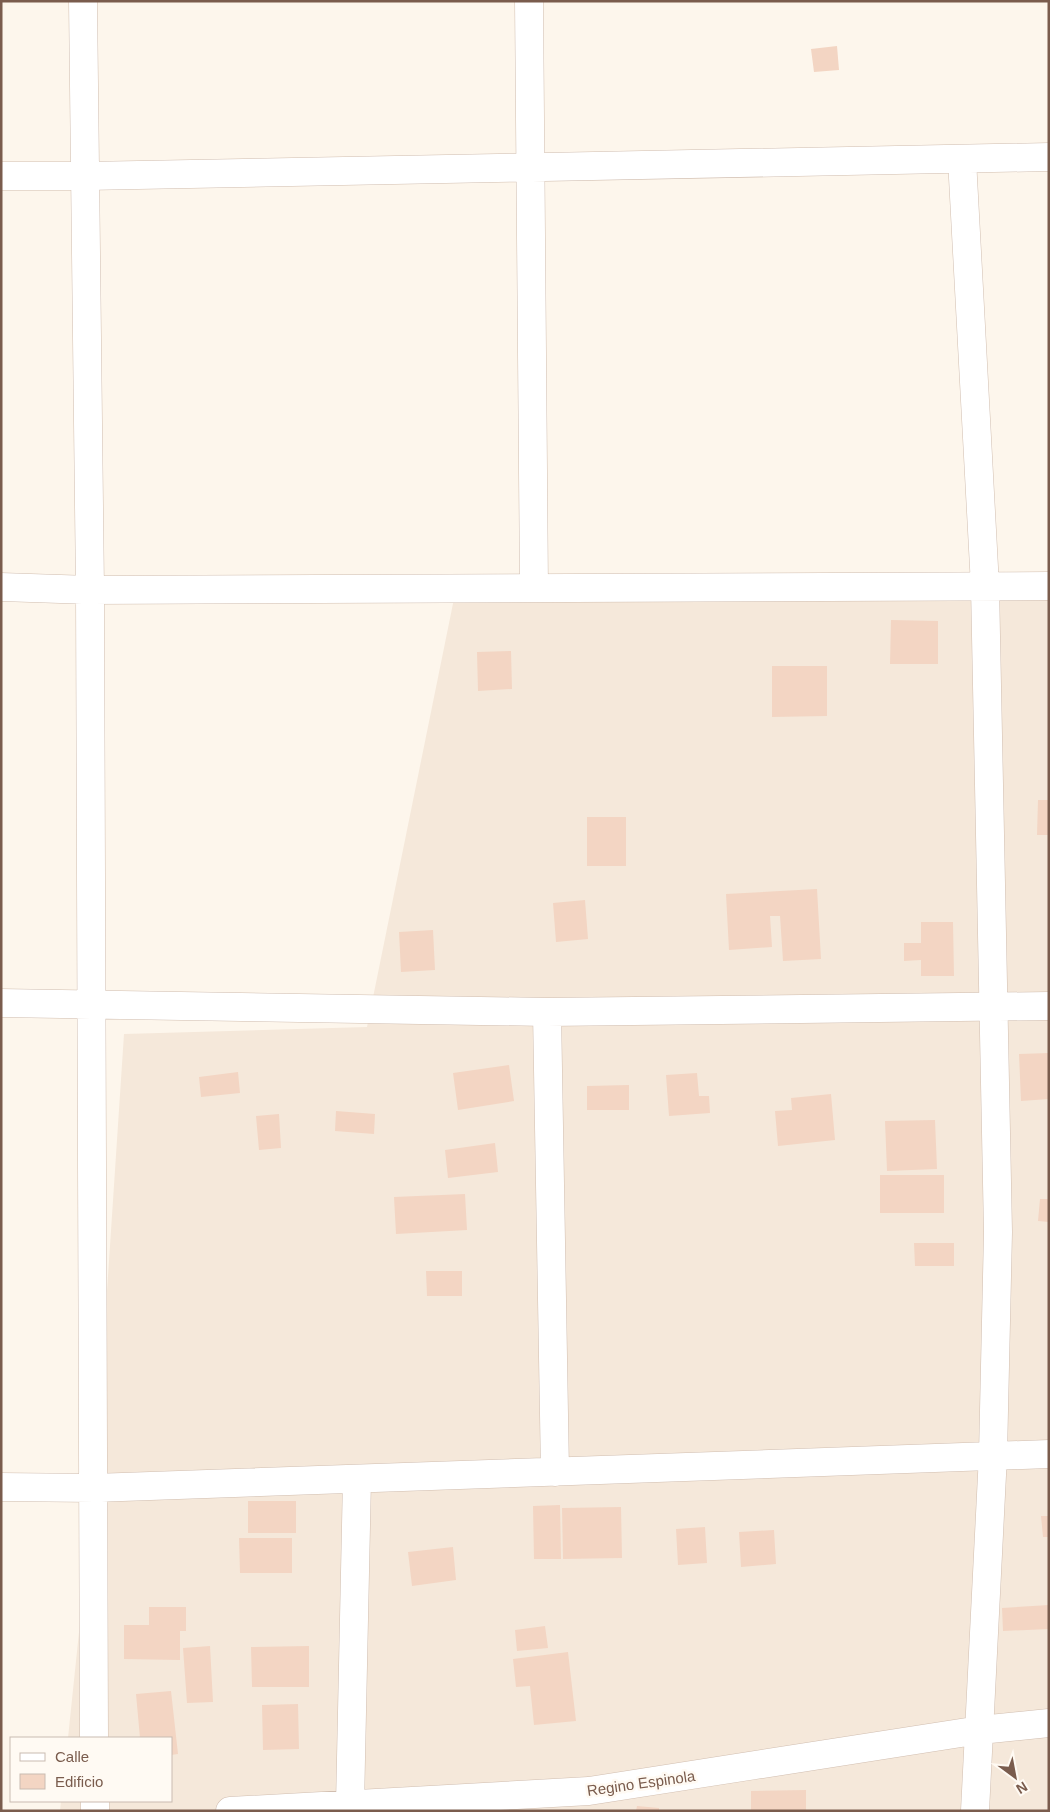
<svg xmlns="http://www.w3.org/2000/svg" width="1050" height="1812" font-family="Helvetica,sans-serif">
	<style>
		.residential { fill: #f5e8da }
		.building { fill: #f3d5c3 }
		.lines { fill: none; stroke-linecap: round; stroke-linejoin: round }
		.minor-casing { stroke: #d1beb0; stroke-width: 29 }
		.minor { stroke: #fff; stroke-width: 28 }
		.labels { text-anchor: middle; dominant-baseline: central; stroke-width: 5; stroke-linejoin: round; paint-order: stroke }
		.street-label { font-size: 15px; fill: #7a5c4d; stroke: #fffaf3 }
	</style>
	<rect width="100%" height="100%" fill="#fdf6ec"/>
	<!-- residential -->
	<path class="residential" d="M458 579 1049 597V1811H60L61 1801H171V1738H68L94 1488 124 1034 367 1027Z"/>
	<!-- building -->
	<path class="building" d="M837 46 839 70 814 72 811 49Z
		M891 620 938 621V664H890Z
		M511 651 512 689 478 691 477 652Z
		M772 666H827V716L772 717Z
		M1038 800H1049V835H1037Z
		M587 817H626V866H587Z
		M817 889 821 959 783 961 780 916H770L772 947 729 950 726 894Z
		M585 900 588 939 556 942 553 903Z
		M921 922H953L954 976H921V960L904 961V943H921Z
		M433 930 435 970 401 972 399 932Z
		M1049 1053V1099L1021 1101 1019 1054Z
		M509 1065 514 1101 458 1110 453 1073Z
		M238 1072 240 1093 201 1097 199 1077Z
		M697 1073 699 1096H709L710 1113 669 1116 666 1075Z
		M629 1085V1110H587V1086Z
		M831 1094 835 1140 778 1146 775 1111 792 1110 791 1098Z
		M336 1111 375 1114 374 1134 335 1131Z
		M279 1114 281 1148 259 1150 256 1116Z
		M935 1120 937 1169 887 1171 885 1121Z
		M495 1143 498 1172 448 1178 445 1150Z
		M880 1175H944V1213H880Z
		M465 1194 467 1230 396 1234 394 1197Z
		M1040 1199H1049V1222L1038 1221Z
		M914 1243H954V1266H915Z
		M426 1271H462V1296H427Z
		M248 1501H296V1533H248Z
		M560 1505 561 1559H534L533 1506Z
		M621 1507 622 1558 563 1559 562 1508Z
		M1041 1516H1049V1537H1043Z
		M705 1527 707 1563 678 1565 676 1529Z
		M774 1530 776 1564 741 1567 739 1532Z
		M239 1538H292V1573H240Z
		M453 1547 456 1580 412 1586 408 1552Z
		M1049 1605V1629L1003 1631 1002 1608Z
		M149 1607H186V1631H180V1660L124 1659V1625H149Z
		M545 1626 548 1648 517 1651 515 1630Z
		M210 1646 213 1702 187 1703 183 1648Z
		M309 1646V1687H252L251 1647Z
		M568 1652 576 1721 534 1725 530 1686 516 1687 513 1659Z
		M171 1691 178 1754 171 1755V1738H140L136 1694Z
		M298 1704 299 1749 263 1750 262 1705Z
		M806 1790V1811H751V1791Z
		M637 1806 659 1808V1811H636Z"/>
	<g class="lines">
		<defs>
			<path id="minor" d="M83 1 90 590 94 1738
				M529 1 534 588
				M962 159 985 586 998 1232 993 1455 975 1811
				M1 176H86L1049 157
				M1 587 90 590 1049 586
				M1 1003 547 1012 1049 1006
				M547 1012 555 1472
				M1 1487 94 1488 1049 1454
				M95 1801V1811
				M350 1805 357 1479
				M230 1811 589 1791 980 1730 1049 1723"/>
		</defs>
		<!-- minor casing -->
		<use href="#minor" class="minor-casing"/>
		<!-- minor -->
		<use href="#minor" class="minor"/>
	</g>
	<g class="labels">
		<!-- street labels -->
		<g class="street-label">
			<text transform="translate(641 1783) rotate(-8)">Regino Espinola</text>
		</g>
	</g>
	<!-- border -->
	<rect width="1050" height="1812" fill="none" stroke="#7a5c4d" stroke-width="5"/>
	<!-- legend -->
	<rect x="10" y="1737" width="162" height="65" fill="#fffaf3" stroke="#cabbb1"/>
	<rect x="20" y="1753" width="25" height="8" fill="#ffffff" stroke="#cabbb1"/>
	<text x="55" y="1762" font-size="15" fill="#7a5c4d">Calle</text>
	<rect x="20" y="1774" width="25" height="15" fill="#f3d5c3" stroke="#cabbb1"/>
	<text x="55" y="1787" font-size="15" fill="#7a5c4d">Edificio</text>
	<!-- north arrow -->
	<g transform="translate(1015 1777) rotate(148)" stroke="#fffaf3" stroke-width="4" paint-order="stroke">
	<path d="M0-4L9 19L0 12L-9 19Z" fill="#7a5c4d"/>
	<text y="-8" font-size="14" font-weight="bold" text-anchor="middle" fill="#7a5c4d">N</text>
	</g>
</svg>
